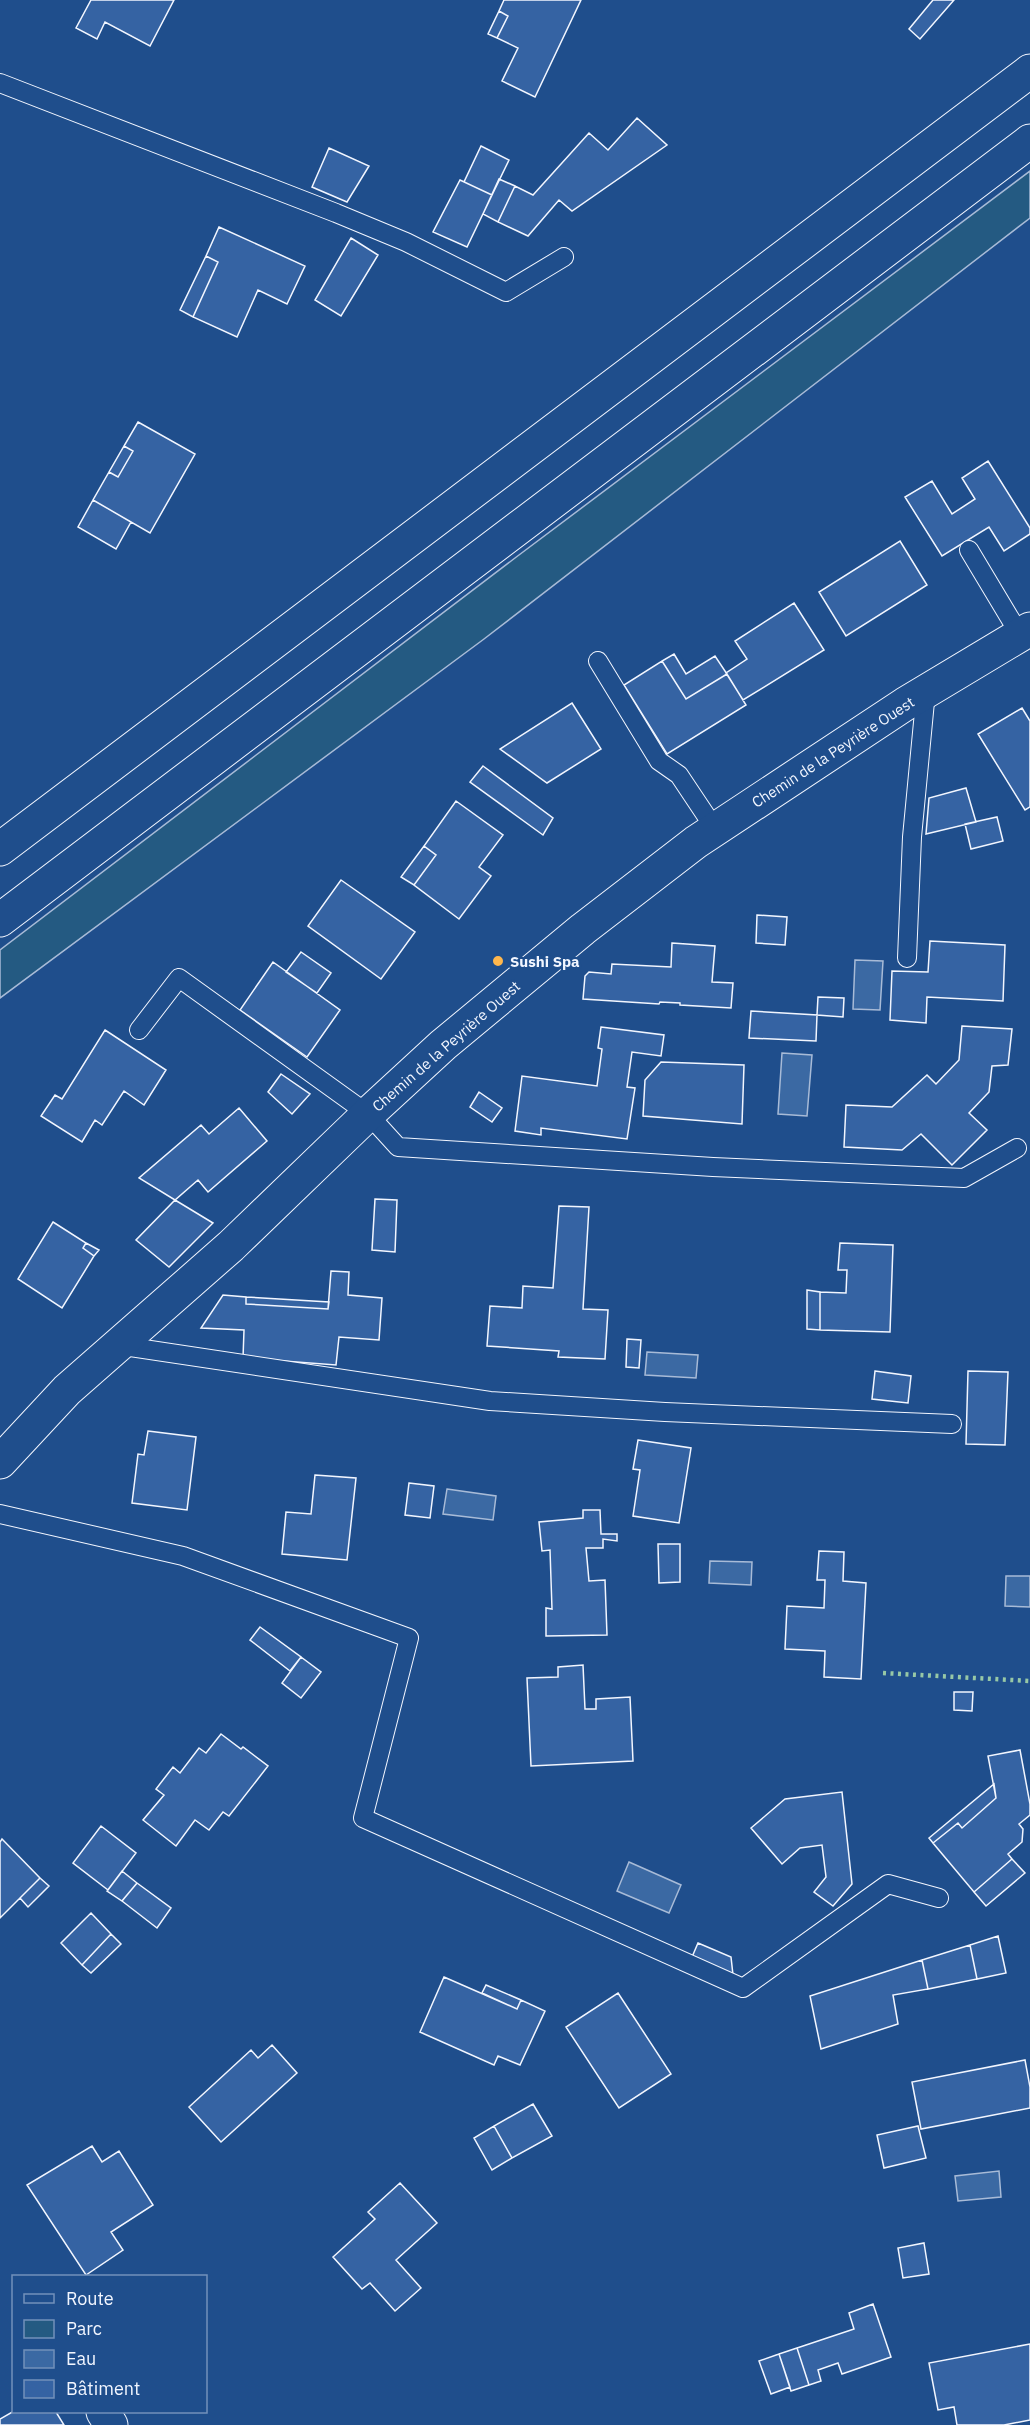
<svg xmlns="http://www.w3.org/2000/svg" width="1030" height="2425" font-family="'IBM Plex Sans',sans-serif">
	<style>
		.green { fill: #245a82; stroke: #a8bbd7; stroke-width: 1.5 }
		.water { fill: #3b69a3; stroke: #a8bbd7; stroke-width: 1.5 }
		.building { fill: #3563a3; stroke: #f2f6ff; stroke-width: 1.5 }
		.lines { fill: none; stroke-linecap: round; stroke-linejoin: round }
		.service-casing { stroke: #f2f6ff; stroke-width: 20 }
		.minor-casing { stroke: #f2f6ff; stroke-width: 35 }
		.secondary-casing { stroke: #f2f6ff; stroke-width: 35 }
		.service { stroke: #1f4e8c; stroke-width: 18 }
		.minor { stroke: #1f4e8c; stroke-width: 33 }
		.secondary { stroke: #1f4e8c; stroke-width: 33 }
		.hedge { stroke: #97c8a6; stroke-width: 4.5; stroke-dasharray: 3 4.5; stroke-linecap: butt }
		.poi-dot { fill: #ffb74d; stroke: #1f4e8c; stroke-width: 2 }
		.labels { text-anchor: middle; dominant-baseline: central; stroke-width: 4.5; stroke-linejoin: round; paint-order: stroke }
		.street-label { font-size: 15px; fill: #f2f6ff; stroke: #1f4e8c }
		.poi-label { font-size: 15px; font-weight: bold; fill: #f2f6ff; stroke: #1f4e8c; text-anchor: start }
	</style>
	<rect width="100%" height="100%" fill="#1f4e8c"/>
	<!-- green -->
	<path class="green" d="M1030 171V218L484 639 0 998V950L515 558Z"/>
	<!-- water -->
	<path class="water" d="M855 960 883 961 880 1010 853 1009Z
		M782 1053 812 1055 807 1116 778 1114Z
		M647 1352 698 1355 696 1378 645 1375Z
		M447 1489 496 1496 493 1520 443 1514Z
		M710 1561 752 1562 751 1585 709 1583Z
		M1006 1576H1030V1607L1005 1606Z
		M629 1862 681 1885 669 1913 617 1891Z
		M999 2171 1001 2197 958 2201 955 2176Z"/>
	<!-- building -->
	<path class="building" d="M91 0H174L150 46 105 22 97 39 76 28Z
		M504 0H581L535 97 502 81 518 48 497 38 508 16 499 11Z
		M933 0H954L920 39 909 29Z
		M499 11 508 16 497 38 488 34Z
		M637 118 667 145 572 211 559 200 528 236 498 222 515 186 533 195 589 133 608 150Z
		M481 146 509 160 492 195 464 182Z
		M329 148 369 166 347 202 312 187Z
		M499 179 515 186 498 222 483 214Z
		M460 180 492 195 467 247 433 232Z
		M219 227 305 266 287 304 258 290 237 337 193 317 218 262 206 256Z
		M351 238 378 255 341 316 315 300Z
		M206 256 218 262 193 317 180 310Z
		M138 422 195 454 150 533 93 500 109 472 118 477 133 451 124 446Z
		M124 446 133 451 118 477 109 472Z
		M988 461 1030 528V534L1004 551 989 527 942 556 905 497 932 481 952 514 975 499 962 478Z
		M93 500 131 522 116 549 78 527Z
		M900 541 927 585 846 636 819 592Z
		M794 603 824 650 743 700 726 673 747 659 735 641Z
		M674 654 686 674 715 656 727 674 686 699 662 661Z
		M662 661 686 699 727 674 746 705 667 754 624 685Z
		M572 703 601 749 547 783 500 749Z
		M1022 708 1030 721V807L1025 810 978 734Z
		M483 766 553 818 543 835 470 782Z
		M966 788 976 822 926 834 929 798Z
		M456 801 503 835 479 867 491 876 459 919 414 885 436 855 424 846Z
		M997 817 1003 841 971 849 965 824Z
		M424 846 436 855 414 885 401 877Z
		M341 880 415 932 381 979 308 926Z
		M757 915 787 917 785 945 756 943Z
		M930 941 1005 945 1003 1001 927 997 926 1023 890 1020 892 971 928 972Z
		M672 943 715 946 712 982 733 983 731 1008 680 1005V1003L660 1002 659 1004 583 999 585 976 589 972 611 974 612 964 671 967Z
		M301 952 331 973 317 993 286 972Z
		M273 962 340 1010 307 1057 240 1010Z
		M818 997 844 998 843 1017 817 1015Z
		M751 1011 817 1015 816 1041 749 1038Z
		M962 1026 1012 1029 1008 1065 992 1066 989 1092 969 1113 987 1130 952 1165 921 1134 902 1150 844 1147 846 1105 892 1107 927 1075 936 1084 959 1060Z
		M601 1027 664 1035 661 1056 632 1052 627 1087 635 1088 627 1139 541 1128V1135L515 1131 522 1076 597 1086 602 1049 598 1048Z
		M105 1030 166 1070 144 1105 124 1091 102 1125 95 1120 82 1142 41 1116 55 1095 62 1099Z
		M661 1062 744 1065 742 1124 643 1116 645 1080Z
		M281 1074 310 1094 292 1114 268 1092Z
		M479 1092 502 1108 492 1122 470 1107Z
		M239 1108 267 1141 208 1192 198 1180 175 1200 139 1178 201 1125 209 1134Z
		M375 1199 397 1200 395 1252 372 1250Z
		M175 1200 213 1223 169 1267 136 1240Z
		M559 1206 589 1207 583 1309 608 1310 605 1359 558 1357 559 1351 487 1346 490 1306 522 1308 523 1286 553 1288Z
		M53 1222 86 1243 83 1248 94 1256 62 1308 18 1279Z
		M86 1243 99 1250 94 1256 83 1248Z
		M840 1243 893 1245 890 1332 820 1330V1292L846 1293 847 1270H838Z
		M331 1271 349 1272 348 1295 382 1298 379 1340 339 1337 336 1365 243 1358 244 1330 201 1328 223 1295 246 1297V1304L328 1309Z
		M807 1290 820 1292V1330L807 1329Z
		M246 1297 329 1302 328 1309 246 1304Z
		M627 1339 641 1340 639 1368 626 1367Z
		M875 1371 911 1376 908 1403 872 1399Z
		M968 1371 1008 1372 1005 1445 966 1444Z
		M148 1431 196 1437 187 1510 132 1503 138 1454 144 1455Z
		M638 1440 691 1448 679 1523 633 1516 640 1470 633 1469Z
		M315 1475 356 1478 347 1560 282 1554 286 1512 311 1514Z
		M409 1483 434 1486 430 1518 405 1515Z
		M583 1510H600L601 1534H617V1541L603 1539V1548H586L589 1581 605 1580 607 1635 546 1636V1608L552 1609 550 1550 542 1551 539 1522 583 1518Z
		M658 1544H680V1582L659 1583Z
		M819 1551 844 1552 843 1581 866 1583 861 1679 824 1677 825 1651 785 1649 787 1606 824 1608 825 1580H817Z
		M260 1627 301 1657 290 1671 250 1640Z
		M301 1657 321 1672 301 1698 282 1683Z
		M583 1665 585 1709H596V1699L630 1697 633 1761 531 1766 527 1678 558 1677V1667Z
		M954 1692H973L972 1711 954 1710Z
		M221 1734 241 1749 243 1747 268 1766 229 1816 223 1812 209 1830 195 1820 176 1846 143 1820 164 1795 156 1789 173 1767 180 1773 199 1748 206 1753Z
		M1020 1750 1030 1804V1815L1019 1824 1023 1829 1022 1842 1008 1854 1012 1859 974 1892 933 1843 958 1823 962 1828 996 1798 988 1756Z
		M994 1784 996 1798 962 1828 958 1823 933 1843 929 1838Z
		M842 1792 852 1884 833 1906 814 1892 826 1877 822 1845 800 1848 782 1864 751 1828 785 1799Z
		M101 1826 136 1853 108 1890 73 1863Z
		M2 1839 40 1878 0 1918V1842Z
		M1012 1859 1025 1873 986 1906 974 1892Z
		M122 1871 137 1883 122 1901 107 1891Z
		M40 1878 49 1886 28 1907 20 1898Z
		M137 1883 171 1908 157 1928 122 1901Z
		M91 1913 111 1934 82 1965 61 1943Z
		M111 1934 121 1944 91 1973 82 1965Z
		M998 1936 1006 1973 977 1979 970 1945Z
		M698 1943 731 1957 733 1975 692 1957Z
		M970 1945 977 1979 928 1989 922 1960Z
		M922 1960 928 1989 893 1995 898 2024 821 2049 810 1996Z
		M444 1977 517 2009 521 2000 545 2011 520 2065 498 2056 494 2065 420 2032Z
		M486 1985 521 2000 517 2009 482 1993Z
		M618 1993 671 2074 619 2108 566 2027Z
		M272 2045 297 2073 221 2142 189 2107 251 2050 258 2058Z
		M1025 2060 1030 2087V2108L921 2129 912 2082Z
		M533 2104 552 2136 512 2158 494 2126Z
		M494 2126 512 2158 492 2170 474 2138Z
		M918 2126 926 2158 884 2168 877 2135Z
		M92 2146 102 2162 119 2151 153 2205 111 2232 123 2250 86 2275 27 2185Z
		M400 2183 437 2223 396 2260 421 2288 395 2311 370 2283 362 2289 333 2257 375 2219 368 2212Z
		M924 2243 929 2274 903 2278 898 2248Z
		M873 2304 891 2357 842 2374 838 2363 818 2370 821 2381 809 2385 797 2348 854 2329 849 2313Z
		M1030 2344V2420L1004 2425H957L954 2407 938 2410 929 2363Z
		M797 2348 809 2385 791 2391 779 2354Z
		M779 2354 790 2387 771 2394 759 2361Z
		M14 2411 56 2412 64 2425H0V2419Z"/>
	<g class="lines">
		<defs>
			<path id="service" d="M0 83 336 213 406 242 506 292 564 257
				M969 550 1020 635
				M598 661 659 761 679 775 715 829
				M907 958 912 837 926 691
				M139 1030 179 978 368 1114 398 1147 713 1167 964 1178 1017 1148
				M117 1345 490 1401 665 1412 952 1424
				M0 1514 183 1556 409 1638 363 1818 743 1988 888 1884 939 1898"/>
			<path id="minor" d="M0 1462 67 1390 231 1246 368 1114 443 1045 583 929 696 842 905 704 1030 629
				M103 2412 111 2425"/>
			<path id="secondary" d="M0 849 1030 71
				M0 920 1030 141"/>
		</defs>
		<!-- service casing -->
		<use href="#service" class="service-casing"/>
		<!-- minor casing -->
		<use href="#minor" class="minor-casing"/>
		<!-- secondary casing -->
		<use href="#secondary" class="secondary-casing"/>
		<!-- service -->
		<use href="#service" class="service"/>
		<!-- minor -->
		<use href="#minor" class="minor"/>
		<!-- secondary -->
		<use href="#secondary" class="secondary"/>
		<!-- hedge -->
		<path class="hedge" d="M883 1673 1030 1681"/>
	</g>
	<!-- markers -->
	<circle class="poi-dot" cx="498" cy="961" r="6"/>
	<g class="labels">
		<!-- street labels -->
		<g class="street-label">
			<text transform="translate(833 752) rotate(-33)">Chemin de la Peyrière Ouest</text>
			<text transform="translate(446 1046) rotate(-41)">Chemin de la Peyrière Ouest</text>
		</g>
		<!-- poi labels -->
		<g class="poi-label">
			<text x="510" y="961">Sushi Spa</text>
		</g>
	</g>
	<!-- legend -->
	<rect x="12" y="2275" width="195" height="138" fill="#1f4e8c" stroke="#7391ba" stroke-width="1.5"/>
	<rect x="24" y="2294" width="30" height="9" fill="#1f4e8c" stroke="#7391ba" stroke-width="1.5"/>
	<text x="66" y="2305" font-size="18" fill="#f2f6ff">Route</text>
	<rect x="24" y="2320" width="30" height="18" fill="#245a82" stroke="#7391ba" stroke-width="1.5"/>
	<text x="66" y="2335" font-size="18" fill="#f2f6ff">Parc</text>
	<rect x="24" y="2350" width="30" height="18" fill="#3b69a3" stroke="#7391ba" stroke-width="1.5"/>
	<text x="66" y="2365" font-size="18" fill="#f2f6ff">Eau</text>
	<rect x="24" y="2380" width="30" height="18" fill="#3563a3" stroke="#7391ba" stroke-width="1.5"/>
	<text x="66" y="2395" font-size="18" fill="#f2f6ff">Bâtiment</text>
</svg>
